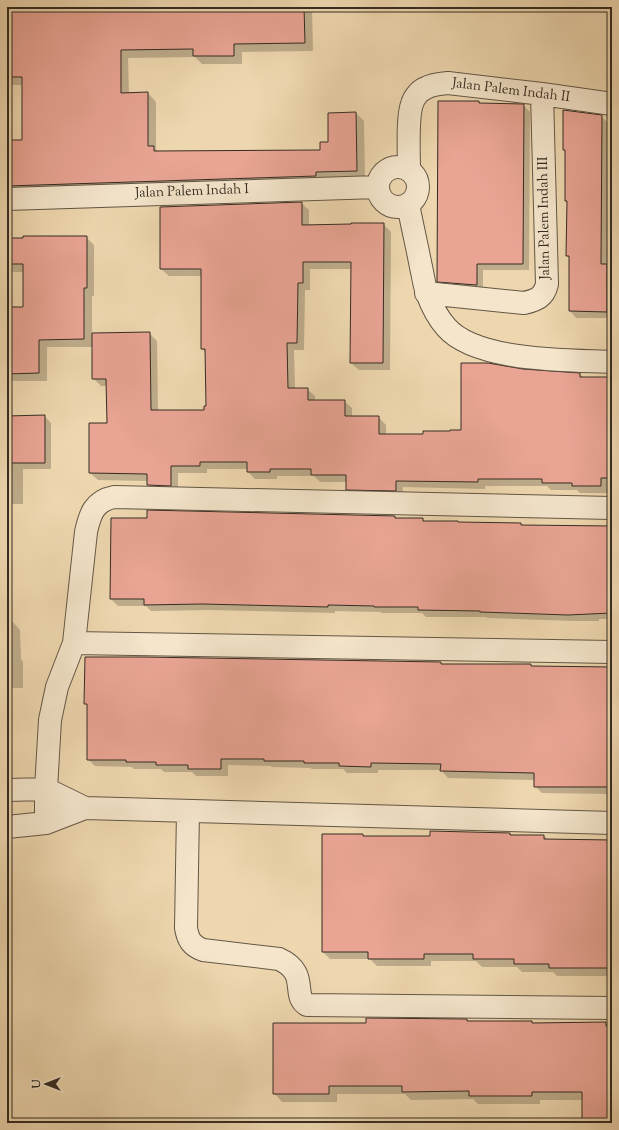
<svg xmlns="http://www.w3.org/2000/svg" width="619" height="1130" font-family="'Sorts Mill Goudy',serif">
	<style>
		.shadow { fill: #0003 }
		.building { fill: #e9a494; stroke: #352c23 }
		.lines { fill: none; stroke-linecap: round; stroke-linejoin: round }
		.street-casing { stroke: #635746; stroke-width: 24 }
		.street { stroke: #f4e5cb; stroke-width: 22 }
		.labels { text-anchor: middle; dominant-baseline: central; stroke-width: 3.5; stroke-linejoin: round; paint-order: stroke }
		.street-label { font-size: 14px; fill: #352c23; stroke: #f4e5cb }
	</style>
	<rect width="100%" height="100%" fill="#eed7af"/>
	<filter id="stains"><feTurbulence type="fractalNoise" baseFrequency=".005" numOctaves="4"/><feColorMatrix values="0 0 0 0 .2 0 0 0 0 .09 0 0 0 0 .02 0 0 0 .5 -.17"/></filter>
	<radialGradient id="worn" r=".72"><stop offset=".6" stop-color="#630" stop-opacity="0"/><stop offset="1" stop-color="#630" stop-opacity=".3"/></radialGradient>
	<!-- shadow -->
	<path class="shadow" d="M7 7H312L313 51 242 52V64H202L195 57 128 58 129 94 148 93 156 102V149L159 152 321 151 356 113 364 121 365 179 7 198V141H23V85H7Z
		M439 102H479L481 104 523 105 530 112 529 270H483V292L444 288 438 281Z
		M601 116 608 123 607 266 612 271V318H576L570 311V258L567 256 568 203 566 201V152L564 150Z
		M301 203 309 210V226L383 224 391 232 390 370H359L351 363 352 269H310V290H305L304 350H294L295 389H307L315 396V401H344L352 408V417H378L386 425V435H424L462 431 523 370 580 374 584 378H612V485H608V493H580L577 490H551L547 486H485V489L403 487 402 498 355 497 347 489V482H320L314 476H277V479H255L248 472V469H207V473H178V493L156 492 148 485V481L98 480 90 473 108 424 107 386H101L93 378V347H47V381H7V308H24V272H7V239L86 237 94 245V296H92V334L149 333 157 341 158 411H205L207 407 206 353 202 349V276H169L161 269Z
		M44 416 51 423V469H23V504H7V417Z
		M395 517 397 519H423L425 522 521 524 523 526 612 527V619H599V621H575L488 618 486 617H426L422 613H382L380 612 335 611V613L209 610 151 611 146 606H118L111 599Z
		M7 622H13L20 630 21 659 23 662V688H7Z
		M441 663 443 665H531L532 667 612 668V794L542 793 535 786V780L448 778 441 770H378V773H347L343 769H312L310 768 272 767 271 766 228 765V776H196L192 772H164L161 769H134L132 767 95 766 88 759V706L85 703Z
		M510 834 512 836H544L548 840 612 842V981L610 978V976H557L553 972H522L517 967H482L476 961H431V966H377L370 959H330L323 952 363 835 365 837H431Z
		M466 1020 469 1022 533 1024 605 1023 610 1027H612V1123H583V1100H540V1104H478L473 1099 411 1100 405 1094H337V1102H282L274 1093 367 1024Z"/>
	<!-- building -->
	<path class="building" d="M7 7H304L305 43 234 44V56H193V49L121 50V93L148 92V146H154V151L320 150V142H328V113L356 112 357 171 316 172V176L7 186V140H22V77H7Z
		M438 101H479V103L524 104 523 264H477V285L437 282Z
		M563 110 602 115 601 264H607V312L569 311V256H566L567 201H565V150H563Z
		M302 202V225L351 224V223H384L383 363H350L351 262H303V283H298L297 343H287L288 388H308V400H345V416H379V434H423V431H450V430H461V363H488L523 369 580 373V377H612V478H601V486H572V483H542V479H478V482L396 481V491L346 490V475H311V469H270V472H247V462H200V466H171V486L147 485V474L89 473V423H107L106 379H92V333L150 332 151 410H204V406H206L205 349H201V269H160V207Z
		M23 236H87V288H84V339L39 340V373L7 374V307H23V264H7V238H23Z
		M45 415V463H7V416Z
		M147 510 395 516V518H423V521H458V522L521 523V525L612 526V613L568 615 480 612V611L418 610V607H374V606L328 605V607L202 604 144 605V599H110L111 518H147Z
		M85 657H145L441 662V664H531V666L612 667V787H534V773L440 771 441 764 371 763V767L339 766V763H304V761H264V759H221V769H188V765H156V762H126V760H87V704H84Z
		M430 831 510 833V835H544V839L612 840V968H549V964H514V959H473V954H424V959H368V952H322V834H363V836H430Z
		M366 1018 467 1019V1021H532V1023L606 1022V1026H612V1123H582V1092H532V1096H469V1091L402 1092V1086H329V1094H273V1023H366Z"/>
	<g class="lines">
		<defs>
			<path id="street" d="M378 187a20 20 0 1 1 40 0a20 20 0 1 1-40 0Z
				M409 170C409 153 407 118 412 104 414 97 420 90 426 88 433 84 441 84 448 83L542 94 612 104
				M7 199 378 187
				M408 204C412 225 417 246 421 267 423 275 424 285 427 293 431 304 438 318 446 327 476 362 569 360 612 362
				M426 293 524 303C537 300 544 297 547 284L542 94
				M74 643 612 652
				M7 790 46 789 85 808
				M188 811 186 928C188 940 192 946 203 950L279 959C310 973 291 995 307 1005L612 1008
				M46 823V789L50 720 57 687 74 643 86 532C90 514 94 501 114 497L612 508
				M7 827 46 823 85 808 612 823"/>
		</defs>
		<!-- street casing -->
		<use href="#street" class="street-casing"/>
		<!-- street -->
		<use href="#street" class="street"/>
	</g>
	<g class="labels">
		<!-- street labels -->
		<g class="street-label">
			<text transform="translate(511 91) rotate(7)">Jalan Palem Indah II</text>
			<text transform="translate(192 192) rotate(-2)">Jalan Palem Indah I</text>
			<text transform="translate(545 218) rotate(-91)">Jalan Palem Indah III</text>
		</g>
	</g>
	<!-- margin -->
	<rect width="619" height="1130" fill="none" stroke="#eed7af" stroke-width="24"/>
	<rect x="8" y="8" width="603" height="1114" fill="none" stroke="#352c23" stroke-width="2"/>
	<rect x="12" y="12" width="595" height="1106" fill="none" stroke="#352c23"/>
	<!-- north arrow -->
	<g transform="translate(46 1084) rotate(270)" stroke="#f4e5cb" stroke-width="3" paint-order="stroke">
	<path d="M0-3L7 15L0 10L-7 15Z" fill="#352c23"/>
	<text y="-6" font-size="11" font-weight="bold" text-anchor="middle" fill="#352c23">U</text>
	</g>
	<rect width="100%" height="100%" filter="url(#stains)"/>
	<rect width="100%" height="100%" fill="url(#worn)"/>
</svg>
